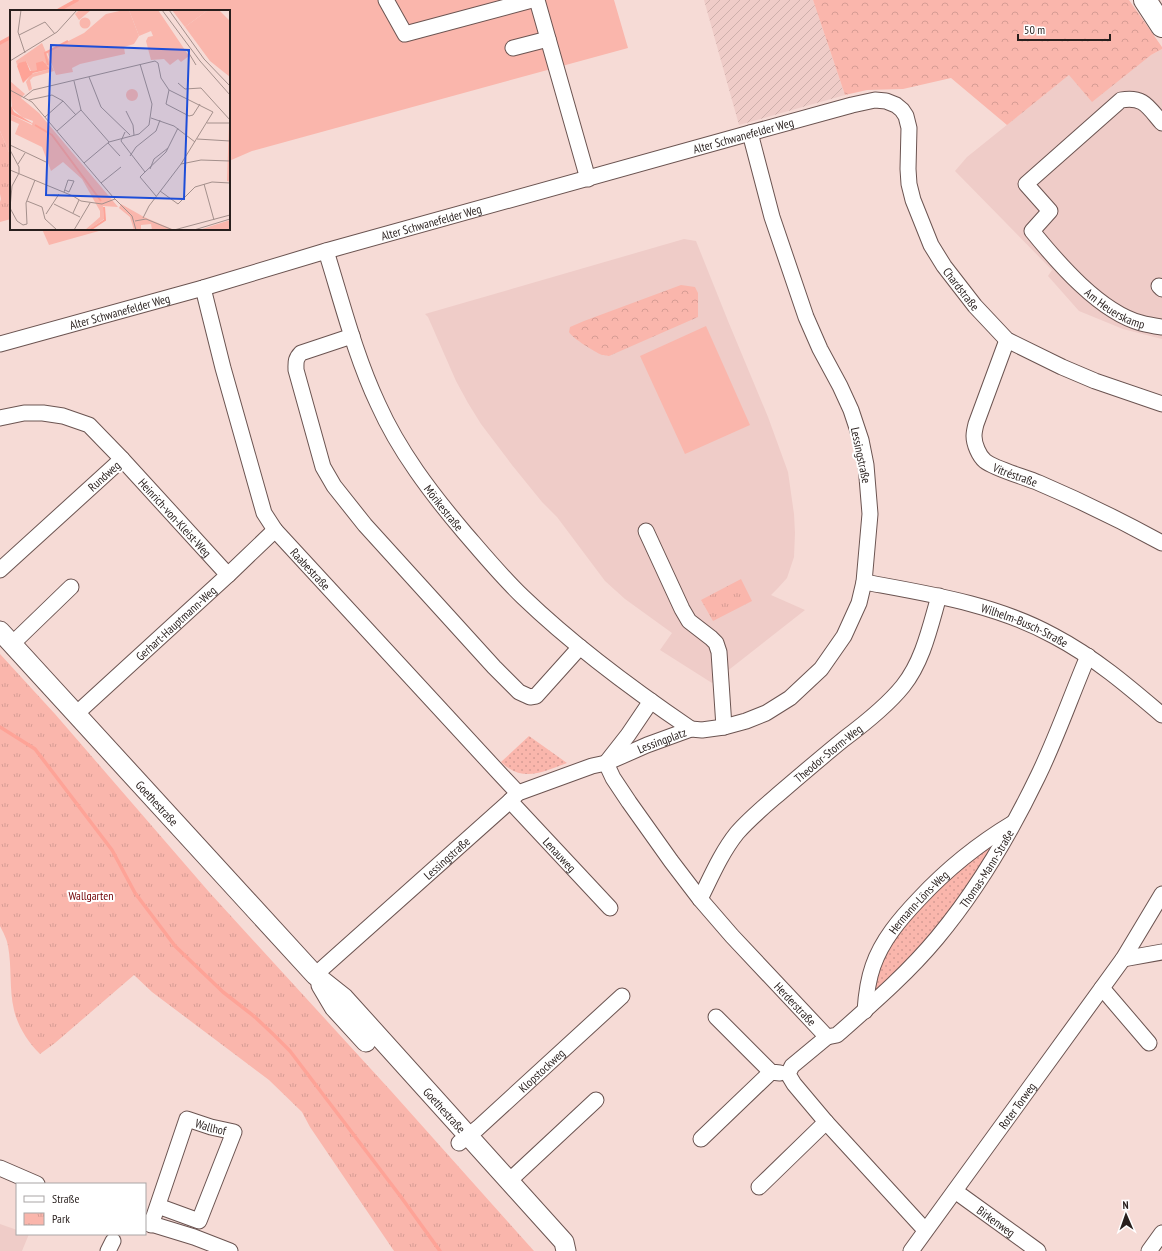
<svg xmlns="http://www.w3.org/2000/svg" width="1162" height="1251" font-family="'PT Sans Narrow',sans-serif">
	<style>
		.built { fill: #efccc8 }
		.industrial { fill: url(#industrial-furrows) }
		.grass { fill: url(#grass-dots) }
		.forest { fill: url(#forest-crowns) }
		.park { fill: url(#park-tufts) }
		.garden { fill: #fab6ac }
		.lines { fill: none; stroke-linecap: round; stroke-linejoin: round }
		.stream { stroke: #fea397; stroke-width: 3.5 }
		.minor-casing { stroke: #6b5451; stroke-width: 17 }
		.major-casing { stroke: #6b5451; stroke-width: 21 }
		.highway-casing { stroke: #6b5451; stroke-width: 24 }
		.minor { stroke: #fff; stroke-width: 15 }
		.major { stroke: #fff; stroke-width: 19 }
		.highway { stroke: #fff; stroke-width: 22 }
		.labels { text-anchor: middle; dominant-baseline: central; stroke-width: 4; stroke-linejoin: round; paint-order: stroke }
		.street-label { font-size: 12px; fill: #281f1d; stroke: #fff }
		.park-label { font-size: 12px; fill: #720205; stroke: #fff }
		.inset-river { fill: none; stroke: #fea397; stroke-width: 2 }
		.inset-road { fill: none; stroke: #a4908c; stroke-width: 1 }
		.view { fill: #1d4ed8; fill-opacity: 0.15; stroke: #1d4ed8; stroke-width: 2 }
		.inset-edge { fill: none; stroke: #281f1d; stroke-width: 2 }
	</style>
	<defs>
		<pattern id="industrial-furrows" width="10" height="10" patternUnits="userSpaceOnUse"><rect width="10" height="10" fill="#efccc8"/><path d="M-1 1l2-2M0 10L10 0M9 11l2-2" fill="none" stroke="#cdafab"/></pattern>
		<pattern id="grass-dots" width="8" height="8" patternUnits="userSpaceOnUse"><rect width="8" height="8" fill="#fab6ac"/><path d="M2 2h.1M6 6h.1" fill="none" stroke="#d69c94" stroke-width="1.8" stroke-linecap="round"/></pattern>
		<pattern id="forest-crowns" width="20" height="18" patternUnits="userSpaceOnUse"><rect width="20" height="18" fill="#fab6ac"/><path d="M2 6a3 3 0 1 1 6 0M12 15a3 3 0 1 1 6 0" fill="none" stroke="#d69c94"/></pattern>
		<pattern id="park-tufts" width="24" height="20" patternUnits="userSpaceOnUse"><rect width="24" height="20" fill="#fab6ac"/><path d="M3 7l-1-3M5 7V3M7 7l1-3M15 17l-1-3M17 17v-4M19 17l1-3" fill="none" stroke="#d69c94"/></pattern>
	</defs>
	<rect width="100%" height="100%" fill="#f6dbd6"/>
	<!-- built -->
	<path class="built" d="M1162 49V339L1123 329 1079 311 1048 276 1052 270 955 171 967 157 1069 75 1151 55Z
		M684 239 696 241 728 321 768 417 788 472 794 514 795 533 794 557 787 578 778 588 771 595 805 610 712 683 660 650 672 633 625 599 605 581 557 517 542 502 512 465 481 424 468 403 456 381 428 317 425 314Z
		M0 1224 17 1230V1234H29L22 1251H0Z"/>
	<!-- industrial -->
	<path class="industrial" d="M704 0H813L845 95 739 125Z"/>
	<!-- grass -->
	<path class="grass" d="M529 736 567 763C542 772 523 783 501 762Z
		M998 840 953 912 918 952 873 993 882 954 891 937 968 857Z"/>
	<!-- forest -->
	<path class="forest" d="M813 0H1129L1162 47V49L1151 55 1092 102 1069 75 1007 125 951 78 903 89 867 90 845 95Z
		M681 285 695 287 698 293V317L609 356C608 356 603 355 602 355 595 352 572 338 569 332L570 327 584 321Z"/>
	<!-- park -->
	<path class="park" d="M0 131 11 157V219L0 222V202L1 199 0 194Z
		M741 579 752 601 713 621 701 600Z
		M0 654 55 714 209 892 391 1091 534 1251H394L310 1127 302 1112 269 1080 152 992 134 975 55 1043 40 1054C28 1042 18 1027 14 1010 9 989 12 967 8 946 7 939 3 932 0 926Z"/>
	<!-- garden -->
	<path class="garden" d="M77 0H614L628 48 252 151 229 161V11H57Z
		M11 37V157L0 131V43Z
		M42 229H106L49 245Z
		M706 326 750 425 685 454 640 356Z"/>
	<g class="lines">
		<!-- stream -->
		<path class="stream" d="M57 11 77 0
			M0 43 11 37
			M0 727 35 749 112 850 135 893 175 946 223 992 255 1017 274 1035 290 1051 401 1197 440 1251"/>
		<defs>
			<g id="minor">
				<path d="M386 0 405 34 532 0"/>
				<path d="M537 0 588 179"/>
				<path d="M513 48 548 39"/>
				<path id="s1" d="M1162 123C1148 107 1144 96 1121 100L1026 184 1050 211 1032 231C1058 263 1100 312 1141 323 1148 325 1155 326 1162 327"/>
				<path id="s2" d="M326 251C342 302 355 355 378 404 399 451 431 493 464 532 483 554 502 577 523 597 574 646 632 689 691 729"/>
				<path d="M1159 286 1162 289"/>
				<path id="s3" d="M203 288 223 368 264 513 275 530 501 775 518 793"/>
				<path d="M352 336 301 353C295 359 296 363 296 370L323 467 334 486 365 525 494 667 519 692 530 697 536 696 580 647"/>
				<path id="s4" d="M1007 340 976 424C975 428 974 432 974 436 974 444 979 456 985 461 995 469 1025 477 1039 483 1081 501 1122 521 1162 543"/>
				<path id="s5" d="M0 344 203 288 326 251 750 133 852 105 875 100 886 101 896 105 902 110 906 116 909 128 908 169 909 184 913 200 931 245 944 266 975 306 1007 340 1062 367 1095 381 1162 404"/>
				<path d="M0 418 24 413H43L63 416 89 425 122 459 0 570"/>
				<path id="s6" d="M122 459 228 575"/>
				<path d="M646 531 682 609 689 621 711 638 716 643 719 652 724 727"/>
				<path id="s7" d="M864 582C929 594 996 604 1054 636 1094 657 1128 686 1162 715"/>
				<path d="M12 644 71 587"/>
				<path id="s8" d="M651 701 628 735 606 763 613 778 629 802 671 861 700 899 732 936 827 1037 792 1066 788 1074 794 1084 826 1122 925 1230"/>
				<path id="s9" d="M76 714 228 575 275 530"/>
				<path id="s10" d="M510 801 610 908"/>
				<path id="s11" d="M700 899C711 877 721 853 737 833 750 818 766 805 781 792 802 774 823 756 844 739 864 724 887 706 903 686 923 661 930 627 939 596"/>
				<path d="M1123 959 1162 952"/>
				<path id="s12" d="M315 975 510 801 518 793 592 766 606 763 647 745 691 729 702 730 724 727 746 721 766 713 790 698 821 669 844 636 859 603 864 582 870 514 866 465 861 440 851 410 840 386 820 349 806 317 772 217 750 133"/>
				<path d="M1102 988 1149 1043"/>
				<path id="s13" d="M865 1011C866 996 868 980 873 966 882 940 900 919 919 899 947 869 978 844 1013 823"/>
				<path d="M716 1017 771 1072 780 1073"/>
				<path id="s14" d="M827 1037 837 1035C872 1004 907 974 937 938 978 889 1010 834 1038 776 1057 737 1071 696 1088 656"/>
				<path d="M701 1139 771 1072"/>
				<path id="s15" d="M459 1143 478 1128 622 996"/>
				<path d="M0 1168 37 1184"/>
				<path d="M509 1181 596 1100"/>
				<path d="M759 1187 826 1122"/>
				<path id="s16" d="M955 1191 1038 1251"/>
				<path d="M145 1222 194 1237 230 1251"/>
				<path id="s17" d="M151 1225 187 1119 211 1127 234 1132 199 1221 158 1206"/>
				<path d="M108 1251 113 1241"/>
				<path id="s18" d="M911 1251 1123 959 1162 894"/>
				<path d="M1149 1251 1162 1233"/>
			</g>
			<g id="major">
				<path id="s19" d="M0 631 315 975 344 998 564 1242 566 1251"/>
				<path d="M321 985 334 1007 366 1042"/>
			</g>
			<path id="highway" d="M1145 0 1162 26"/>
		</defs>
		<!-- minor casing -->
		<use href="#minor" class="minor-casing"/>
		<!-- major casing -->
		<use href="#major" class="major-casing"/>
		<!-- highway casing -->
		<use href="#highway" class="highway-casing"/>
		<!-- minor -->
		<use href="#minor" class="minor"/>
		<!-- major -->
		<use href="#major" class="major"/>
		<!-- highway -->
		<use href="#highway" class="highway"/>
	</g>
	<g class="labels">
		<!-- street labels -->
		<g class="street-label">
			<text stroke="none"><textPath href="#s5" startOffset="772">Alter Schwanefelder Weg</textPath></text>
			<text stroke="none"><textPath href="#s5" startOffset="448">Alter Schwanefelder Weg</textPath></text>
			<text stroke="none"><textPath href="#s5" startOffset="1132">Chardstraße</textPath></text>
			<text stroke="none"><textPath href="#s1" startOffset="355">Am Heuerskamp</textPath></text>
			<text stroke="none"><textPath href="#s5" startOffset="124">Alter Schwanefelder Weg</textPath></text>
			<text transform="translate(861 455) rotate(78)">Lessingstraße</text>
			<text stroke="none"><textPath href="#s4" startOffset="163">Vitréstraße</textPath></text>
			<text transform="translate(104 476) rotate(-42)">Rundweg</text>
			<text stroke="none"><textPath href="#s2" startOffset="285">Mörikestraße</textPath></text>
			<text stroke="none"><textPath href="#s6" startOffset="79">Heinrich-von-Kleist-Weg</textPath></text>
			<text stroke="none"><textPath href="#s3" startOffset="306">Raabestraße</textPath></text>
			<text stroke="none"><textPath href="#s9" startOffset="135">Gerhart-Hauptmann-Weg</textPath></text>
			<text stroke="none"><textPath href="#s7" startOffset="167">Wilhelm-Busch-Straße</textPath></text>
			<text stroke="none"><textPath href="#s12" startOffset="426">Lessingplatz</textPath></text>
			<text stroke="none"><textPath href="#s11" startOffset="197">Theodor-Storm-Weg</textPath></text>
			<text stroke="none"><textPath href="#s19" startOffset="233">Goethestraße</textPath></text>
			<text stroke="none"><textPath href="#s10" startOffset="73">Lenauweg</textPath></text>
			<text stroke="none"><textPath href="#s12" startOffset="176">Lessingstraße</textPath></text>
			<text stroke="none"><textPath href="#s14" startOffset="235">Thomas-Mann-Straße</textPath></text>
			<text stroke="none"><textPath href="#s13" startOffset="125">Hermann-Löns-Weg</textPath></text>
			<text stroke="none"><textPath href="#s8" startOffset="384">Herderstraße</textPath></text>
			<text stroke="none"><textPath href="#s15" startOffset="110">Klopstockweg</textPath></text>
			<text stroke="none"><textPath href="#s18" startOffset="180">Roter Torweg</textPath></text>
			<text stroke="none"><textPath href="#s19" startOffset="654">Goethestraße</textPath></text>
			<text stroke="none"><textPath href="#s17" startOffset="137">Wallhof</textPath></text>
			<text stroke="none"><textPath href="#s16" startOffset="51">Birkenweg</textPath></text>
		</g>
		<!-- park labels -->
		<g class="park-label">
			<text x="91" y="895">Wallgarten</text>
		</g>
	</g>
	<!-- overview -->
	<g transform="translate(10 10)">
		<rect width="220" height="220" fill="#f6dbd6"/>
		<path d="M111 194 134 207 162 219 142 220 141 214 131 215V220H124L120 207 109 198Z" fill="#fab6ac"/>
		<path d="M69 0H81L69 10 65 4ZM119 0H148L179 46 171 52 168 49 160 55 154 49 141 50 136 31 138 27 143 26 141 21 129 26ZM162 0H198L175 17Z" fill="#fab6ac"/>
		<path d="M32 33 44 61 23 67 20 70 22 79 19 81 16 72 21 64 40 59 37 55H35L34 51 27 60 21 61 16 51 7 55 6 51ZM0 71 15 84 11 88 29 103 108 197 93 196 94 209 79 220H75L90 207V201L72 169 53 152 41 161 32 137 5 124 9 114 0 110V104L22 115 23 111 12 107 2 98ZM219 113H220V172L217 171ZM220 210V220H189Z" fill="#fab6ac"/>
		<path d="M114 0H119L129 26 124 34 114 37 115 44 70 54 62 58 63 62 46 65 37 42 74 23 96 4ZM198 0H209L220 11V67L200 51 175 17ZM69.5 13a5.5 5.5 0 1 1 11 0a5.5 5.5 0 1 1-11 0ZM116 85a6 6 0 1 1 12 0a6 6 0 1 1-12 0Z" fill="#fab6ac"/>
		<path d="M16 51 20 61 27 60 26 53 33 51 40 59 23 63 13 73 7 56 9 53ZM0 94 4 102 25 115 0 104Z" fill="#fea397"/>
		<path class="inset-river" d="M38 55 35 43 58 31M25 115 42 125 91 191M80 220 95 210 94 197"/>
		<path class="inset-road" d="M11 0 8 22 15 43M152 0 190 51 220 85M159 0 194 49 220 76M9 25 35 12 45 24M177 40 186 55M0 51 47 22 67 0M79 67 91 97 120 125M64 71 71 100 99 132M168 73 175 79 191 78 220 110M0 80 22 92 103 187M159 80 156 94 179 106 183 105 190 94M13 88 23 80 145 51 148 53 151 68 159 80 203 102 171 154 139 196 133 208M19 90 42 85 53 91 35 107M53 91 66 105M116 101 123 115 124 125M141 108 164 116 185 132M197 113H220M47 121 71 100M115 122 111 131 135 162 130 167 146 186M187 129 220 131M98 133 110 146M0 135 36 152M0 140 9 157V163M120 146 126 137 146 121 150 110M74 153 99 132 129 124 139 115 142 94 130 54M8 154 15 143M171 154 191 150 220 151M140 159 144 149 158 138M0 160 63 186 71 191 92 194 105 189M135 162 156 142 168 118M9 163 2 176 0 198 7 211 13 215 17 214 16 193 25 170M91 173 111 157M194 174 204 210M150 181 168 194 185 177 202 172 220 173M54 182 58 170 64 171 59 182 55 180M102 186 122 206 126 220M17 191 32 197 35 209 47 220M44 194 70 207M63 203 69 190M36 204 49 184M125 211 136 209 163 220M64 220 80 193M164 220 220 205M184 220 220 209"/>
		<path class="view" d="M41 35 179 40 174 189 36 185Z"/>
		<rect width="220" height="220" class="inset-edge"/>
	</g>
	<!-- legend -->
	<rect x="16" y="1183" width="130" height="52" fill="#ffffff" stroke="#a9a5a5"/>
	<rect x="24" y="1196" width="20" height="6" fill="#ffffff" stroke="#a9a5a5"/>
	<text x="52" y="1203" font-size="12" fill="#281f1d">Straße</text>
	<rect x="24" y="1213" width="20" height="12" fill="url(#park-tufts)" stroke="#a9a5a5"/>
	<text x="52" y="1223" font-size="12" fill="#281f1d">Park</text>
	<!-- north arrow -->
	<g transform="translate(1126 1215) rotate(358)" stroke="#ffffff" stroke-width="3" paint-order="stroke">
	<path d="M0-3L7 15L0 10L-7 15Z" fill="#281f1d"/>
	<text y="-6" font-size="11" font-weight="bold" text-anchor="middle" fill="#281f1d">N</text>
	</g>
	<!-- scale -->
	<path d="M1018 34v6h92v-6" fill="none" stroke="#281f1d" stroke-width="2"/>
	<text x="1024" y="34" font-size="12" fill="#281f1d" stroke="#ffffff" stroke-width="3" paint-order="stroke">50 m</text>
</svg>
